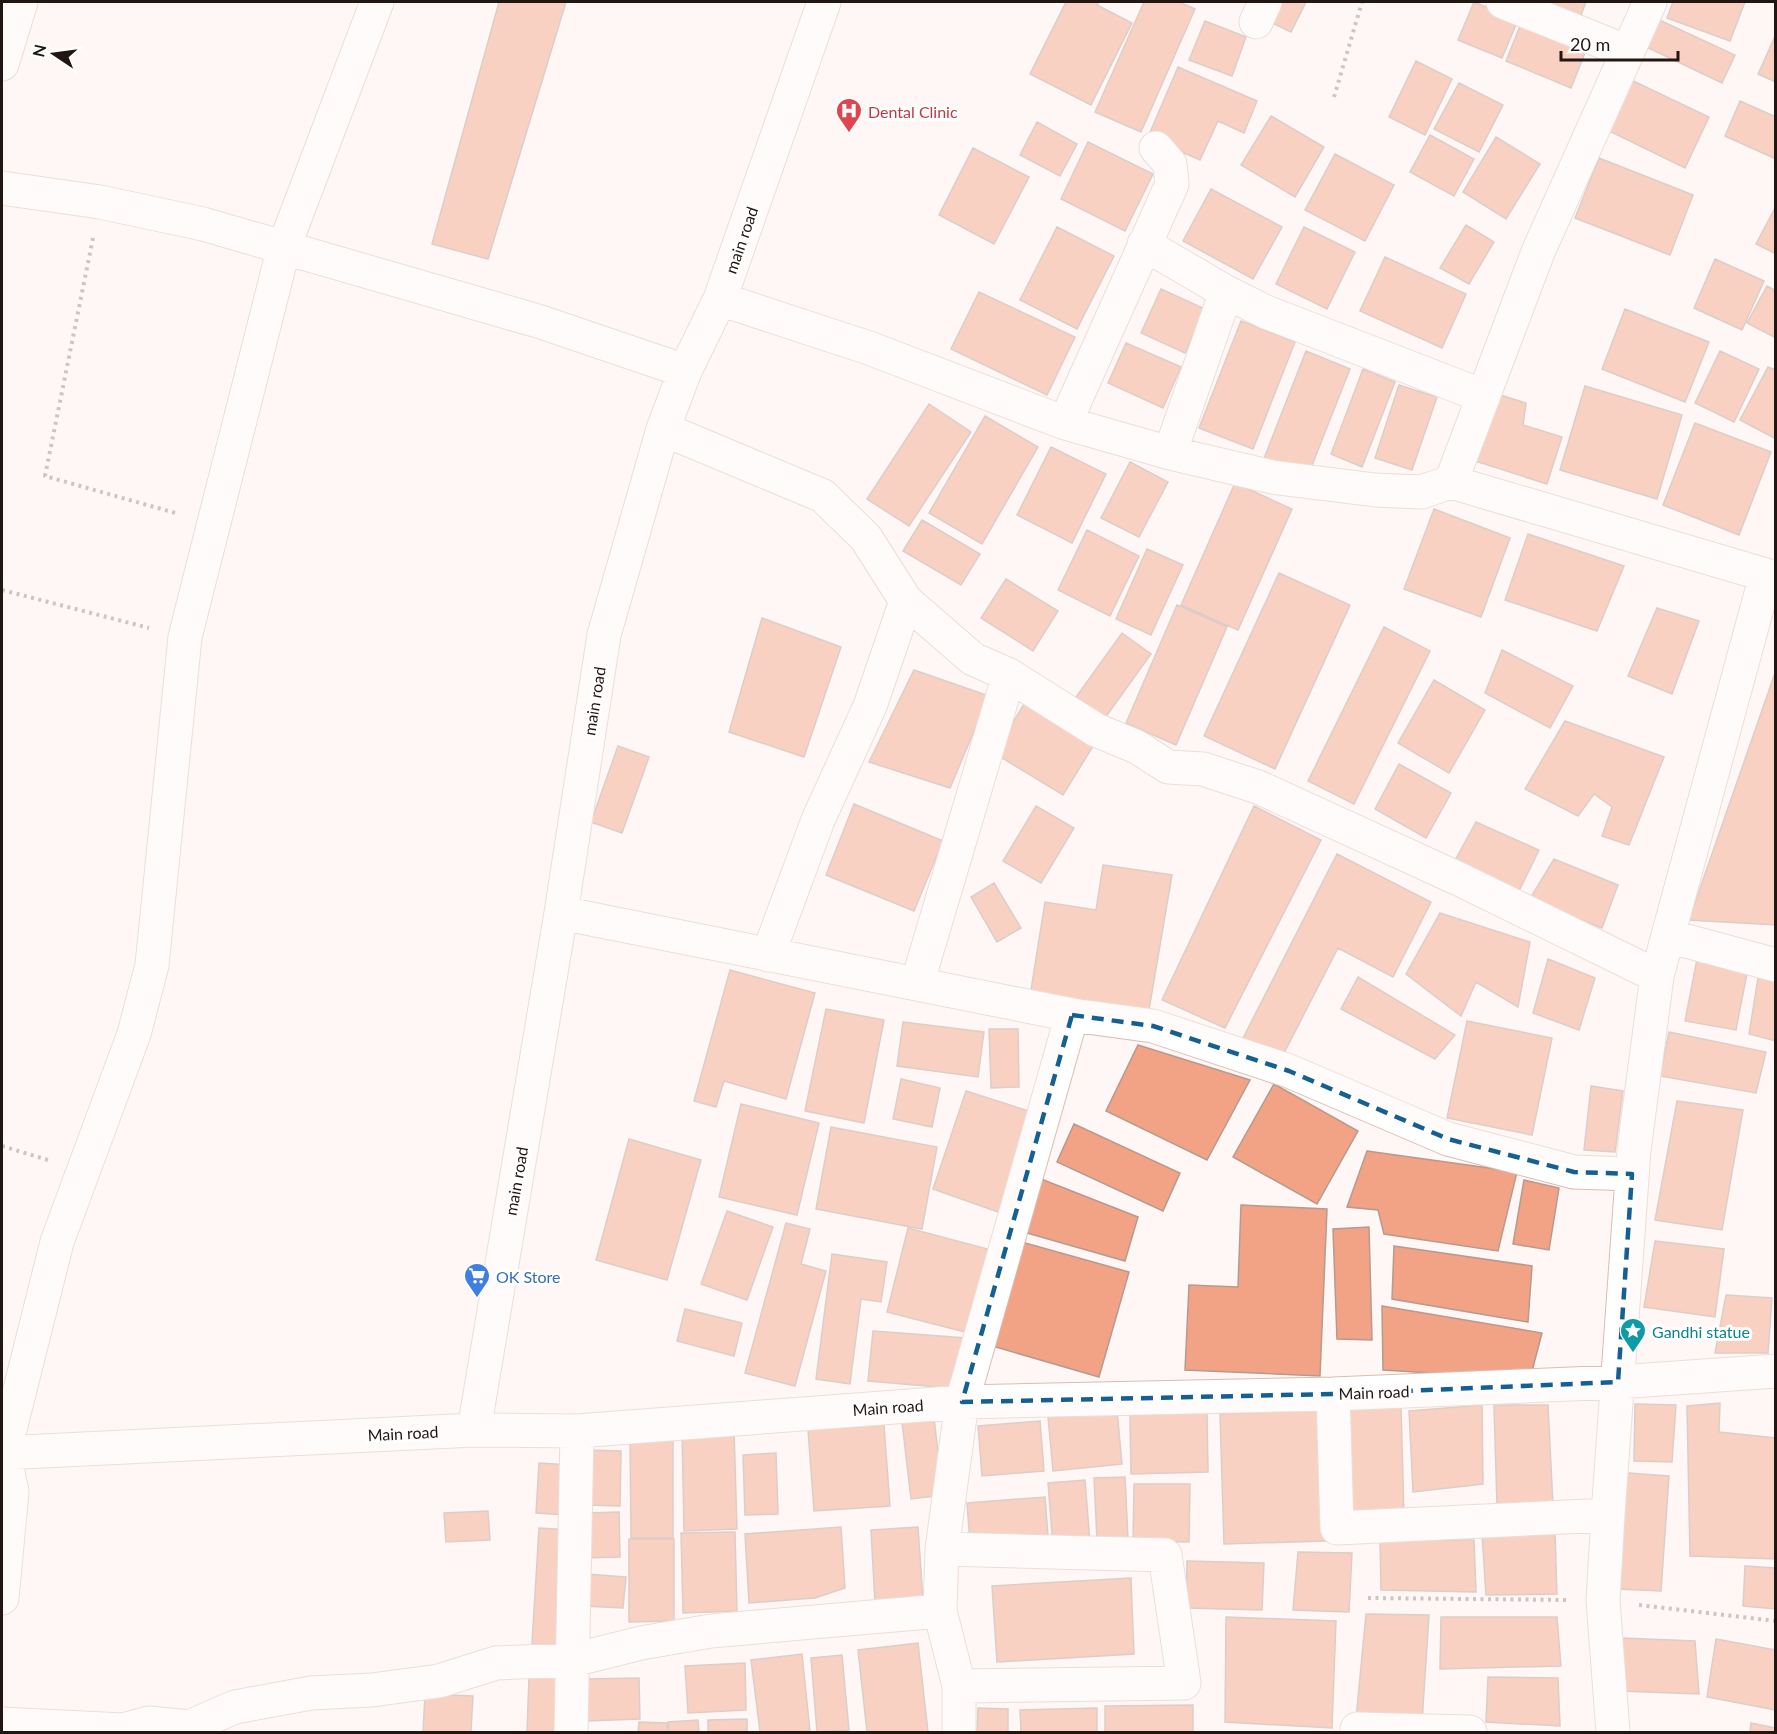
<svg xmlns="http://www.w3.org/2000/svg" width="1777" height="1734" font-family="Lato,sans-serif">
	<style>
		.building { fill: #f2a385; stroke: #b8998e; stroke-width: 1.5 }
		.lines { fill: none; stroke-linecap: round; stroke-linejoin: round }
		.minor-casing { stroke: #dcbcb0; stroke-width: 35 }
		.path { stroke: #918885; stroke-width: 4; stroke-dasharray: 3 4.5; stroke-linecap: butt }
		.minor { stroke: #fff; stroke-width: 33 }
		.marked { fill: none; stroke: #156093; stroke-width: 4.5; stroke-dasharray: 12 8; stroke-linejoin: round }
		.labels { text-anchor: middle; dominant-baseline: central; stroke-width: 6; stroke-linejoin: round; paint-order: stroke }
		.health-label { font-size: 16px; fill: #be3a42; stroke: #fff; text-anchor: start }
		.street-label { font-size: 16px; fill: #221612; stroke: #fff }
		.shop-label { font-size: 16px; fill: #366cbe; stroke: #fff; text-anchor: start }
		.culture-label { font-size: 16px; fill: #0d838f; stroke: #fff; text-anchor: start }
	</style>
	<rect width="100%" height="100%" fill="#fef7f5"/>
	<!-- building -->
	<path class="building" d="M499 2H566L488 259 432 244Z
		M1066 2H1099L1097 5 1132 23 1091 105 1030 74Z
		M1144 2H1179L1195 9 1141 132 1095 112Z
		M1272 2H1306L1291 32 1264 19Z
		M1474 2 1518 20 1502 58 1458 40Z
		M1544 2H1586L1581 15Z
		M1673 2H1745L1730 41 1667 18Z
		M1655 18 1735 55 1722 83 1642 45Z
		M1205 21 1246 37 1232 76 1189 60Z
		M1522 21 1587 48 1571 88 1506 61Z
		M1776 34V82L1758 74Z
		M1416 61 1452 79 1425 135 1389 117Z
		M1178 67 1257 101 1244 133 1218 121 1200 160 1148 137Z
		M1629 79 1709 117 1685 168 1605 129Z
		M1459 83 1503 105 1479 152 1434 129Z
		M1740 101 1776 117V159L1725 136Z
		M1271 116 1324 147 1295 197 1241 165Z
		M1037 122 1077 144 1060 176 1020 155Z
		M1430 135 1474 159 1454 196 1410 172Z
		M1496 137 1540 164 1506 219 1463 192Z
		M1088 142 1153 174 1125 231 1061 199Z
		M973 148 1029 177 994 244 939 215Z
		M1335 154 1394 185 1365 241 1305 210Z
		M1599 158 1693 195 1670 255 1575 218Z
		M1211 189 1282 227 1253 279 1183 241Z
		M1776 206V254L1756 244Z
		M1466 225 1494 242 1469 284 1440 268Z
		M1057 227 1114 256 1077 329 1020 300Z
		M1304 227 1355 252 1327 309 1276 284Z
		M1385 257 1466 294 1442 348 1360 311Z
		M1715 259 1764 281 1742 330 1694 308Z
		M1767 286 1776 291V338L1747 323Z
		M1161 289 1205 309 1185 353 1141 333Z
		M979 292 1075 337 1047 395 951 349Z
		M1625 309 1709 342 1685 402 1602 369Z
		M1241 321 1295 342 1253 449 1199 428Z
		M1126 343 1181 367 1163 408 1108 383Z
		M1306 351 1350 369 1307 478 1263 461Z
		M1720 351 1759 369 1734 422 1695 403Z
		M1768 367 1776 370V439L1740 420Z
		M1363 369 1395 382 1362 467 1331 454Z
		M1399 385 1437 397 1412 470 1375 458Z
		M1585 386 1682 415 1657 499 1560 470Z
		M1491 392 1526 403 1523 425 1562 437 1547 484 1472 460Z
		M929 404 971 432 909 526 867 499Z
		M985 416 1038 447 982 544 929 513Z
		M1695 423 1771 452 1739 535 1663 505Z
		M1051 447 1106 474 1072 543 1017 515Z
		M1130 462 1168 482 1139 537 1101 518Z
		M1235 483 1292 509 1238 630 1181 605Z
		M1434 509 1510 538 1481 617 1404 589Z
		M922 520 980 554 961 585 903 551Z
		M1087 530 1139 556 1110 616 1058 590Z
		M1528 534 1624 566 1597 631 1505 600Z
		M1147 549 1183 565 1151 635 1116 619Z
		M1279 573 1350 605 1275 769 1204 736Z
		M1006 579 1058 611 1033 651 981 618Z
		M1177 605 1227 627 1176 745 1126 723Z
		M1657 608 1699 621 1672 694 1628 676Z
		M762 618 841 647 804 757 729 732Z
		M1384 627 1430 651 1354 804 1308 781Z
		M1122 633 1151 654 1105 718 1076 697Z
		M1502 650 1573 686 1550 728 1485 693Z
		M914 670 989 696 950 788 869 762Z
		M1776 670V925L1689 920Z
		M1434 680 1485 710 1449 773 1398 743Z
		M1026 701 1095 743 1063 795 994 753Z
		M1565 721 1664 757 1629 845 1602 836 1612 807 1594 794 1578 816 1525 789Z
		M618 746 649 757 622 833 591 822Z
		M1399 764 1451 793 1426 838 1375 809Z
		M854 804 943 841 914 911 826 875Z
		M1036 806 1074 828 1041 883 1003 861Z
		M1254 806 1321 840 1225 1028 1162 1000Z
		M1476 822 1539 850 1517 895 1452 866Z
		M1337 854 1431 902 1393 977 1338 948 1282 1057 1242 1040Z
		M1554 859 1618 885 1602 928 1529 900Z
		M1103 865 1172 875 1149 1010 1030 996 1045 902 1096 910Z
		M994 883 1021 928 997 942 971 897Z
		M1440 913 1530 942 1518 1007 1476 982 1461 1016 1406 974Z
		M1548 959 1595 978 1579 1030 1533 1013Z
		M1697 959 1748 968 1736 1030 1685 1021Z
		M730 970 815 993 786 1099 724 1081 716 1107 694 1101Z
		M1759 972 1776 977V1041L1749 1034Z
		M1358 977 1455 1035 1435 1059 1341 1009Z
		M826 1009 884 1020 864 1123 805 1111Z
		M1467 1021 1552 1038 1532 1135 1447 1118Z
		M903 1022 984 1032 978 1077 897 1066Z
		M989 1029H1018L1019 1087 991 1088Z
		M1669 1032 1766 1052 1756 1093 1660 1076Z
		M1138 1045 1250 1080 1207 1160 1106 1111Z
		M901 1079 940 1088 932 1127 893 1119Z
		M1274 1084 1358 1131 1317 1204 1233 1157Z
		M1591 1086 1623 1091 1615 1152 1584 1150Z
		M966 1091 1035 1113 1001 1213 933 1189Z
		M1677 1101 1743 1110 1722 1230 1655 1220Z
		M741 1104 819 1123 797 1215 719 1197Z
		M1074 1124 1180 1173 1163 1211 1057 1162Z
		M831 1127 937 1147 922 1229 816 1209Z
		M629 1139 701 1160 667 1280 596 1260Z
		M1367 1151 1517 1172 1498 1251 1384 1234 1378 1210 1347 1207Z
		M1041 1179 1138 1217 1125 1261 1020 1231Z
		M1524 1180 1559 1188 1549 1250 1513 1244Z
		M1241 1205 1327 1209 1320 1376 1185 1370 1189 1285 1238 1287Z
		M727 1211 773 1227 747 1300 701 1284Z
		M786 1223 810 1229 801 1264 826 1271 795 1386 745 1373Z
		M1369 1227 1372 1340 1337 1339 1333 1229Z
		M908 1228 995 1251 973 1334 887 1312Z
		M1018 1241 1129 1272 1099 1377 989 1345Z
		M1655 1241 1724 1249 1715 1317 1644 1307Z
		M1394 1246 1532 1266 1528 1322 1392 1299Z
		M832 1254 887 1262 881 1302 861 1299 850 1384 816 1379Z
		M1726 1295 1772 1298 1768 1353H1715Z
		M1382 1306 1542 1333 1530 1379 1383 1370Z
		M685 1309 742 1323 734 1356 677 1341Z
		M873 1331 966 1338 962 1389 868 1381Z
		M1720 1403 1719 1432 1776 1438V1559L1690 1556 1687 1406Z
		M1635 1404 1676 1405 1672 1462 1634 1461Z
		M1482 1405 1483 1484 1413 1492 1409 1411Z
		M1494 1405H1548L1553 1505 1497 1506Z
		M1401 1408 1404 1515 1350 1514 1346 1409Z
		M1117 1410 1122 1464 1053 1471 1048 1417Z
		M1320 1410 1325 1541 1224 1544 1220 1414Z
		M1207 1413 1208 1472 1131 1474 1130 1415Z
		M934 1418 943 1495 911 1499 902 1422Z
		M1040 1421 1044 1471 982 1476 978 1426Z
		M884 1425 890 1506 814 1511 808 1430Z
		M734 1429 737 1529 684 1531 682 1430Z
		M673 1432V1538H631L630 1433Z
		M586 1450 621 1451 620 1506 585 1505Z
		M776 1453 778 1514 745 1515 743 1455Z
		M539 1463 570 1465 567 1515 536 1513Z
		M1616 1472 1669 1476 1661 1591 1616 1589Z
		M1125 1477 1128 1539 1097 1540 1094 1478Z
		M1085 1480 1090 1543 1053 1546 1048 1483Z
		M1134 1484H1190L1189 1542 1133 1541Z
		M1045 1497 1048 1536 970 1542 967 1503Z
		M488 1511 490 1540 446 1542 444 1513Z
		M619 1512 620 1557 585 1558 584 1513Z
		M841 1527 845 1588 815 1598 749 1603 745 1534Z
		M918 1527 923 1601 875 1604 871 1530Z
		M539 1528 571 1530 564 1646 532 1644Z
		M735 1532 737 1611 683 1613 681 1533Z
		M1555 1533 1557 1594 1486 1595 1482 1534Z
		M629 1539H674V1621L629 1622Z
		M1380 1540H1474L1476 1592 1381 1590Z
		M1298 1552 1352 1553 1349 1612 1293 1610Z
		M1187 1561 1264 1563 1262 1610 1186 1608Z
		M1745 1566 1776 1568V1609L1743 1606Z
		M586 1574 626 1577 623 1608 584 1606Z
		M1131 1578 1134 1654 997 1662 992 1586Z
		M1366 1614 1429 1615 1422 1722 1356 1719Z
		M1226 1617 1336 1621 1332 1728 1225 1722Z
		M1441 1617H1557L1561 1666 1440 1669Z
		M1621 1638 1695 1641 1699 1694 1619 1691Z
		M1716 1639 1776 1650V1710L1707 1697Z
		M918 1643 928 1732H867L858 1650Z
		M802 1654 810 1731 760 1732 751 1660Z
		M842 1655 849 1730 817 1732 811 1658Z
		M745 1663 746 1710 688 1713 685 1666Z
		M529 1677 566 1679 563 1732H527Z
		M1488 1677 1558 1678 1560 1726 1486 1722Z
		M639 1678 640 1719 586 1721 585 1679Z
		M425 1694 473 1696 471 1732H423Z
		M1193 1705V1732H1105V1706Z
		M978 1708 1008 1709V1732H977Z
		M1097 1708V1732H1021L1020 1710Z
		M747 1719V1732H708V1720Z
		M698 1720 699 1732H669L668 1722Z
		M639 1722 667 1723V1732H638Z
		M1751 1723 1776 1728V1732H1750Z"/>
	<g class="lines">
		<defs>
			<path id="minor" d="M1503 2 1628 52
				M1256 22 1265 2
				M2 64 21 2
				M2 188 100 202 203 224 541 322 685 371
				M1144 244 1226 292 1266 312 1483 396
				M720 299 869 348 1065 423 1170 453 1272 477 1375 490 1421 492 1451 482 1538 252 1650 2
				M1065 423 1172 184 1170 164 1156 148
				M663 429 823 496 866 538 906 601 973 659 1009 675 1096 730 1137 747 1168 767 1203 769 1258 787 1461 880 1657 976
				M1170 453 1226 292
				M1451 482 1766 575 1657 976 1634 1150 1608 1515 1603 1601 1613 1732
				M561 913 1072 1015 962 1402 942 1549 940 1611 959 1686V1732
				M1668 936 1776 965
				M768 955 818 820 870 706 906 601
				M917 984 1009 675
				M1072 1015 1153 1026 1289 1071 1448 1139 1574 1172 1632 1174
				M1333 1394 1337 1528 1608 1515
				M474 1430 561 913 604 635 663 429 685 371 720 299 824 2
				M2 1453 474 1430 577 1431 962 1402 1333 1394 1618 1382 1776 1371
				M942 1549 1165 1555 1184 1683 959 1686
				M2 1598 12 1492 4 1453 57 1242 134 1034 152 965 185 637 284 247 377 2
				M2 1724 123 1730 149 1723 189 1727 235 1707 311 1693 372 1690 439 1681 496 1663 573 1660 641 1643 711 1631 940 1611
				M571 1732 577 1431
				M1357 1732V1729L1470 1732"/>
		</defs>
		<!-- minor casing -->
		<use href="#minor" class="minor-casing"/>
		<!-- path -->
		<path class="path" d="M1334 97 1362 2
			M93 238 45 476 179 514
			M2 590 149 628
			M2 1146 48 1160
			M1368 1598 1566 1600
			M1639 1605 1776 1621"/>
		<!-- minor -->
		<use href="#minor" class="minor"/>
	</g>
	<!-- marked area -->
	<path d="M0 0H1777V1734H0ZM1072 1015 1153 1026 1289 1071 1448 1139 1574 1172 1632 1174 1618 1382 1333 1394 962 1402Z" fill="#fef7f5" fill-opacity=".55" fill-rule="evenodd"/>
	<path class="marked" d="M1072 1015 1153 1026 1289 1071 1448 1139 1574 1172 1632 1174 1618 1382 1333 1394 962 1402Z"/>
	<!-- icons -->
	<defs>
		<symbol id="hospital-pin" viewBox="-11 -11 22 30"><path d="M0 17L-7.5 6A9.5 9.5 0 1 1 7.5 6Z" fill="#e0444e" stroke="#fff"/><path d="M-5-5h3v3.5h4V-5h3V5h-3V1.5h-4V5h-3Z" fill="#fff"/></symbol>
		<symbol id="supermarket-pin" viewBox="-11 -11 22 30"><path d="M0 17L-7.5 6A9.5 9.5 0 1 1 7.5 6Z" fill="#3f7fe0" stroke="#fff"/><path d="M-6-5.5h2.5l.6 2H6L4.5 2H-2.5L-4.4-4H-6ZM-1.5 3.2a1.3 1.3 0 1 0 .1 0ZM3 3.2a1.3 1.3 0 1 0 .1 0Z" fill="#fff"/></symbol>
		<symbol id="sight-pin" viewBox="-11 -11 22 30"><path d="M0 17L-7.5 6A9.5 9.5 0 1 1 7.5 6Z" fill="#0f9aa8" stroke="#fff"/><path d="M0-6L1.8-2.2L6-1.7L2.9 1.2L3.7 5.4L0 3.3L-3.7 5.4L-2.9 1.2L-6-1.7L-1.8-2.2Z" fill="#fff"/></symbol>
	</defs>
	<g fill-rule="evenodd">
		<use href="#hospital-pin" x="834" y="96" width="30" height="40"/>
		<use href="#supermarket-pin" x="462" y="1261" width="30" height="40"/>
		<use href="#sight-pin" x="1618" y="1316" width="30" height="40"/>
	</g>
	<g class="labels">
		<!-- health labels -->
		<g class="health-label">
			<text x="868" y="111">Dental Clinic</text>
		</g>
		<!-- street labels -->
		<g class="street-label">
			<text transform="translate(741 240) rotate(-71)">main road</text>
			<text transform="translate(594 701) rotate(-81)">main road</text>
			<text transform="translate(516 1181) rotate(-80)">main road</text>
			<text transform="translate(1374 1392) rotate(-2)">Main road</text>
			<text transform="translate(888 1407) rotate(-4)">Main road</text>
			<text transform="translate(403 1433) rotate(-3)">Main road</text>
		</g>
		<!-- shop labels -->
		<g class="shop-label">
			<text x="496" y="1276">OK Store</text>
		</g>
		<!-- culture labels -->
		<g class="culture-label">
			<text x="1652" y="1331">Gandhi statue</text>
		</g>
	</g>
	<!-- border -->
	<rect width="1777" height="1734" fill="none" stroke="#221612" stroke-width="6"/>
	<!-- north arrow -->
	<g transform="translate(54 54) rotate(283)" stroke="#ffffff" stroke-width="4.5" paint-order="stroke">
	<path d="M0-4.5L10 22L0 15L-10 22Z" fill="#221612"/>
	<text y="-9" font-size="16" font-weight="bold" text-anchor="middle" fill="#221612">N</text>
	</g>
	<!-- scale -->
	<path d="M1561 51v9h117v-9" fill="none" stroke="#221612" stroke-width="3"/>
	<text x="1570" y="51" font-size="18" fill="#221612" stroke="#ffffff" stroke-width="4.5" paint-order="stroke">20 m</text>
</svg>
